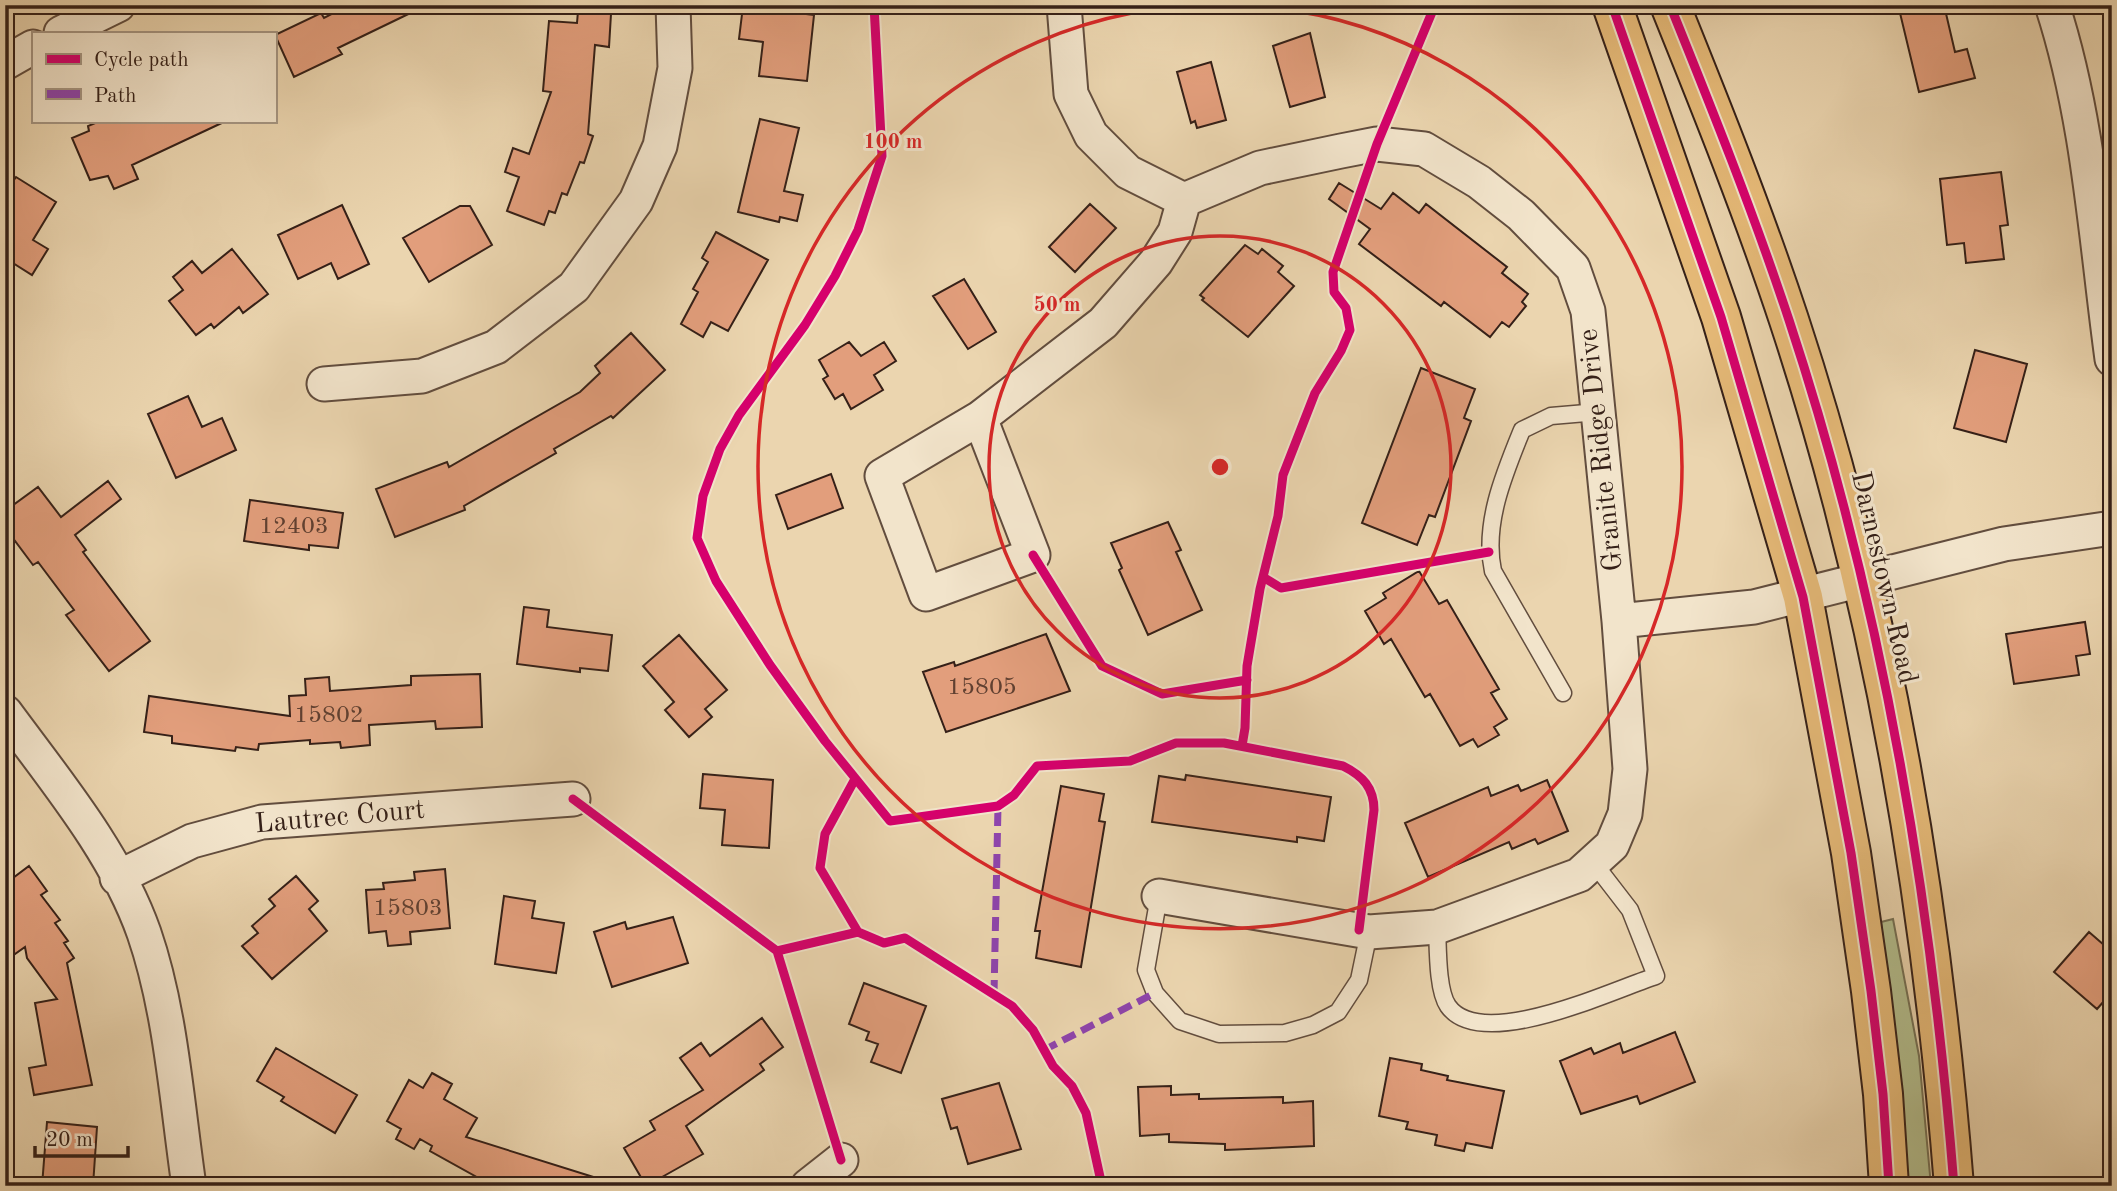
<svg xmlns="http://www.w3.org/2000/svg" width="2117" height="1191" font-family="'Old Standard TT',serif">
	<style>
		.green { fill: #b3be8e; stroke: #746f53; stroke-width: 2 }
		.building { fill: #e29e7c; stroke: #352018; stroke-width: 2 }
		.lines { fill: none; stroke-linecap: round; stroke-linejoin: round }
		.lane-casing { stroke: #624d3e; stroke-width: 19 }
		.street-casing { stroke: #624d3e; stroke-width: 37 }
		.primary-casing { stroke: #352018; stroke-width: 42 }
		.lane { stroke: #f2e4cb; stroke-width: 16 }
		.street { stroke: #f2e4cb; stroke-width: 33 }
		.primary { stroke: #e6ba78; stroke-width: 38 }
		.quiet { stroke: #8e44ad; stroke-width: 7; stroke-dasharray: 14 7; stroke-linecap: butt }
		.cycleway-casing { stroke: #f2e4cb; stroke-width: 13 }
		.cycleway { stroke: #d6006c; stroke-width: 9 }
		.ring { fill: none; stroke: #d62828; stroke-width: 3.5 }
		.labels { text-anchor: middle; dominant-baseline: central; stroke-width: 6; stroke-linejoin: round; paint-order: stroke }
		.number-label { font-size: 24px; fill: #604031 }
		.street-label { font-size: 28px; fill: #352018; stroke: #f2e4cb }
		.centre { fill: #d62828; stroke: #f2e4cb; stroke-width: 3.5 }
		.ring-label { font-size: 21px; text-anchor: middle; font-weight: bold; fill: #d62828; stroke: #f2e4cb; stroke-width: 6; stroke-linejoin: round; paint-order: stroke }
	</style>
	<rect width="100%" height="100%" fill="#ebd5af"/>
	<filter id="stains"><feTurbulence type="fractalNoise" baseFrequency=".00286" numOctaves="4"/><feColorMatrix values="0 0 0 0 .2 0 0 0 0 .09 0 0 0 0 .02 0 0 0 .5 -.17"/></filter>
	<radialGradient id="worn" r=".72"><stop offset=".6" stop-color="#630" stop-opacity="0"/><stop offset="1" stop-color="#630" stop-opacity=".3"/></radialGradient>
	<!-- green -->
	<path class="green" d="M1893 919 1919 1056 1931 1186H1908L1899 1071 1881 922Z"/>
	<!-- building -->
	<path class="building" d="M349 5H427L338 48 342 54 294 77 275 35 321 13 324 18Z
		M1929 5H1944L1955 52 1967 49 1975 78 1919 92 1900 13Z
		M743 6 814 15 807 81 759 76 763 42 739 39Z
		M578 11 611 14 609 47 595 45 588 134 593 136 584 163 580 162 567 195 562 193 555 213 549 211 544 225 507 211 519 177 505 172 513 148 529 154 551 92 543 91 549 21 577 23Z
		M1310 33 1325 97 1290 107 1273 46Z
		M1211 62 1226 120 1197 128 1195 121 1191 123 1177 72Z
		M760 119 799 128 784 191 803 195 797 221 780 217 779 222 738 212Z
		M100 121H226L132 165 138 179 114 189 108 176 90 180 72 138 89 131 88 126Z
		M2001 172 2008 225 2000 226 2004 259 1966 263 1964 243 1947 245 1940 179Z
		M16 177 56 202 33 240 48 249 32 275 5 258V193Z
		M1339 183 1381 209 1393 193 1419 213 1426 204 1507 267 1502 273 1528 294 1522 302 1526 306 1509 327 1502 322 1490 337 1444 302 1441 306 1359 244 1370 229 1329 199Z
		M1090 204 1116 228 1075 272 1049 247Z
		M342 205 369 264 338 279 331 263 298 279 278 235Z
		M460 206H470L492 245 429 282 403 238Z
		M716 232 768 260 728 331 711 322 703 337 681 324 698 292 693 289 708 262 702 258Z
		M1245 245 1258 254 1262 249 1283 266 1278 272 1294 286 1248 337 1202 300 1204 298 1200 295Z
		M232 249 268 294 243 313 239 307 214 328 211 324 196 335 169 301 183 290 173 277 192 261 202 273Z
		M964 279 996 332 968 349 933 296Z
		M631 333 665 370 613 418 611 416 554 449 556 453 464 506 465 510 395 537 376 489 447 462 449 467 580 392 600 373 595 366Z
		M849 342 861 356 884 342 896 361 874 375 883 390 851 409 843 394 835 399 823 379 828 376 819 360Z
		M1975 350 2027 364 2006 442 1954 428Z
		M1421 368 1475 389 1464 418 1471 421 1435 517 1429 515 1417 545 1362 523Z
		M188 396 202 427 222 418 236 450 176 478 148 414Z
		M831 474 843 508 788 529 776 495Z
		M108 481 121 499 75 535 86 550 83 552 150 641 109 671 66 615 74 610 38 562 33 565 15 541 5 549V511L38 487 61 517Z
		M250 500 343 513 338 548 309 545V550L244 541Z
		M1168 522 1181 550 1176 552 1202 610 1148 635 1119 570 1122 568 1111 543Z
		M1419 571 1439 604 1447 600 1499 689 1491 693 1507 719 1494 727 1499 735 1478 747 1473 739 1460 746 1430 694 1425 697 1391 639 1384 644 1365 611 1386 598 1383 593Z
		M524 607 549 610 547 627 612 635 608 671 580 668V672L517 664Z
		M2085 622 2090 654 2076 656 2079 675 2014 684 2006 634Z
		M1046 634 1070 691 946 732 923 672 954 662 955 666Z
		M679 635 727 690 705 709 712 717 689 737 665 710 674 702 643 666Z
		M480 674 482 727 436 729 435 721 369 725 370 745 341 748 340 742 310 744V740L259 744 258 750 236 747 235 751 172 743V736L144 732 149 696 290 716 289 696 306 695 305 679 329 677 330 691 411 685V676Z
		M703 774 773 780 769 848 722 845 725 810 700 808Z
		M1186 775 1331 797 1324 841 1297 837V842L1152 822 1159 776 1185 780Z
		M1547 780 1568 831 1538 844 1535 839 1512 849 1509 842 1428 877 1405 823 1488 787 1491 796 1518 785 1521 791Z
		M1061 786 1104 794 1099 821 1105 822 1081 967 1036 958 1040 931H1035Z
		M29 866 47 891 41 895 60 920 55 923 68 941 64 943 74 958 67 963 92 1085 34 1095 29 1068 46 1065 35 1003 57 999 27 958 25 947 5 961V884Z
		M445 869 450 928 410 932 411 944 388 946 386 931 369 933 366 890 384 889 383 883 415 880 414 872Z
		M296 876 318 901 309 909 327 931 272 979 242 946 258 933 252 926 275 906 269 899Z
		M504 896 535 901 532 918 564 923 556 973 495 964Z
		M673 917 688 963 612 987 594 932 625 922 627 929Z
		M2089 932 2112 952V992L2097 1009 2054 972Z
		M864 983 926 1006 901 1073 871 1062 878 1044 866 1040 869 1032 849 1024Z
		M762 1018 783 1047 760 1064 764 1070 686 1126 703 1154 646 1186 624 1148 655 1130 650 1121 703 1090 680 1058 701 1043 710 1056Z
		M1675 1032 1695 1082 1640 1104 1637 1096 1581 1114 1560 1061 1591 1048 1594 1054 1620 1043 1623 1053Z
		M276 1048 357 1095 335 1133 281 1101 284 1097 257 1081Z
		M1390 1058 1422 1064 1421 1070 1448 1076 1447 1080 1504 1091 1492 1148 1466 1143 1464 1151 1435 1145 1437 1135 1406 1129 1408 1122 1379 1116Z
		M432 1073 452 1084 444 1099 477 1118 466 1137 603 1180 602 1186H493L430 1151 432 1146 420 1139 414 1149 396 1139 401 1129 387 1121 409 1080 423 1088Z
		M999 1083 1021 1149 968 1164 957 1127 951 1129 942 1099Z
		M1171 1086V1095L1199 1094V1099L1283 1097V1103L1313 1101 1314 1146 1225 1150V1144L1169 1142V1134L1140 1136 1138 1087Z
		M47 1122 97 1127 93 1186H42Z"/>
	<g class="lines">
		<defs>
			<path id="lane" d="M1563 693 1493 571C1483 524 1504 474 1522 430L1551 416 1598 412
				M1159 896 1146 970 1155 993 1180 1021 1219 1034 1285 1033 1313 1025 1338 1012 1359 980 1369 932
				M1437 927C1438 947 1437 990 1448 1006 1481 1053 1613 990 1656 976L1630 910 1593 862"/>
			<path id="street" d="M1064 5 1071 94 1091 135 1128 172 1184 200 1260 168 1341 151 1377 144 1424 149 1479 182 1521 215 1573 268 1588 311 1619 621 1630 769 1625 814 1612 845 1579 875 1437 927 1369 932 1159 896
				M2052 5C2089 118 2096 242 2112 359
				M61 33 118 5
				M5 63 33 47
				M324 384 422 376 496 347 574 287 636 201 660 146 675 68 673 5
				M980 418 1033 555 926 594 882 476 980 418 1103 323 1156 262 1175 232 1184 200
				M1619 621 1754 607 2004 544 2112 528
				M5 712C55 780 116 853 144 933 171 1011 177 1104 189 1186
				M117 878 192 841 262 822 573 799
				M808 1186 841 1160"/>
			<path id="primary" d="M1612 5 1721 317 1803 597 1851 853 1871 991 1883 1094 1889 1186
				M1670 5C1712 109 1754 214 1789 320 1881 599 1931 893 1954 1186"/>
		</defs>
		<!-- lane casing -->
		<use href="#lane" class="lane-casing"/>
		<!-- street casing -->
		<use href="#street" class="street-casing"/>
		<!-- primary casing -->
		<use href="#primary" class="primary-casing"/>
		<!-- lane -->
		<use href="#lane" class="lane"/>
		<!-- street -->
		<use href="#street" class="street"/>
		<!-- primary -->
		<use href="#primary" class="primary"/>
		<!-- quiet -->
		<path class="quiet" d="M994 994 998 806
			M1044 1050 1155 993"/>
		<defs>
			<path id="cycleway" d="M874 5 882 156 858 230 835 276 805 325 739 415 720 449 703 496 697 538 716 581 770 665 825 741 890 821 998 806 1014 795 1037 766 1130 761 1176 743H1224L1343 766C1363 776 1374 788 1374 810L1359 930
				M1612 5 1721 317 1803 597 1851 853 1871 991 1883 1094 1889 1186
				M1670 5C1712 109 1754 214 1789 320 1881 599 1931 893 1954 1186
				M1033 555 1102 666 1162 694 1247 680
				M1263 577 1281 588 1489 552
				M1242 746 1245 728 1247 666 1260 589 1278 516 1283 475 1315 393 1341 351 1350 330 1346 308 1334 292 1333 272 1377 144 1435 5
				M855 779 825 834 820 868 858 932 884 943 905 938 1012 1006 1033 1030 1053 1066 1072 1086 1086 1113 1102 1186
				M573 799 777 951 858 932
				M777 951 841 1160"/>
		</defs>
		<!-- cycleway casing -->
		<use href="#cycleway" class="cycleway-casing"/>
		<!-- cycleway -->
		<use href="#cycleway" class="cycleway"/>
	</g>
	<!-- distance rings -->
	<g class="ring">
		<circle cx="1220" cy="467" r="231"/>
		<path d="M1236 5A462 462 0 1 1 1204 5"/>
	</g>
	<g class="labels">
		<!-- number labels -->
		<g class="number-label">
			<text x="294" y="527">12403</text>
			<text x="982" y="688">15805</text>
			<text x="329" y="716">15802</text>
			<text x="408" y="909">15803</text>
		</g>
		<!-- street labels -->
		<g class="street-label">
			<text transform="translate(1602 450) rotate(-96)">Granite Ridge Drive</text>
			<text transform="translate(1883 578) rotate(77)">Darnestown Road</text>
			<text transform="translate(340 818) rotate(-5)">Lautrec Court</text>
		</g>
	</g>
	<circle cx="1220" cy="467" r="10" class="centre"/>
	<g class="ring-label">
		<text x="893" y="148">100 m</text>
		<text x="1057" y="311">50 m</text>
	</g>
	<!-- margin -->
	<rect width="2117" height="1191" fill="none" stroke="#ebd5af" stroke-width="28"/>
	<rect x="7" y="7" width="2103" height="1177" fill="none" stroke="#352018" stroke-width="3.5"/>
	<rect x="14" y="14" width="2089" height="1163" fill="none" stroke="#352018" stroke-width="2"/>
	<!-- legend -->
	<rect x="32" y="32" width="245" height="91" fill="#f2e4cb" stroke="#a69683" stroke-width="2"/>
	<rect x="46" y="54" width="35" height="10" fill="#d6006c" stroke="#a69683" stroke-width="2"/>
	<text x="94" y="66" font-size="21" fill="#352018">Cycle path</text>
	<rect x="46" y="89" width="35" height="10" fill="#8e44ad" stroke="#a69683" stroke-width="2"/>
	<text x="94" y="102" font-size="21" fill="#352018">Path</text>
	<!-- scale -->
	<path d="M35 1146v10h93v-10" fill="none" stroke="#352018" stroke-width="3.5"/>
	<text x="46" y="1146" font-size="21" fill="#352018" stroke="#f2e4cb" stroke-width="5" paint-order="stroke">20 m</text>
	<rect width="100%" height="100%" filter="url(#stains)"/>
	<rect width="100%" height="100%" fill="url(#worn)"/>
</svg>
